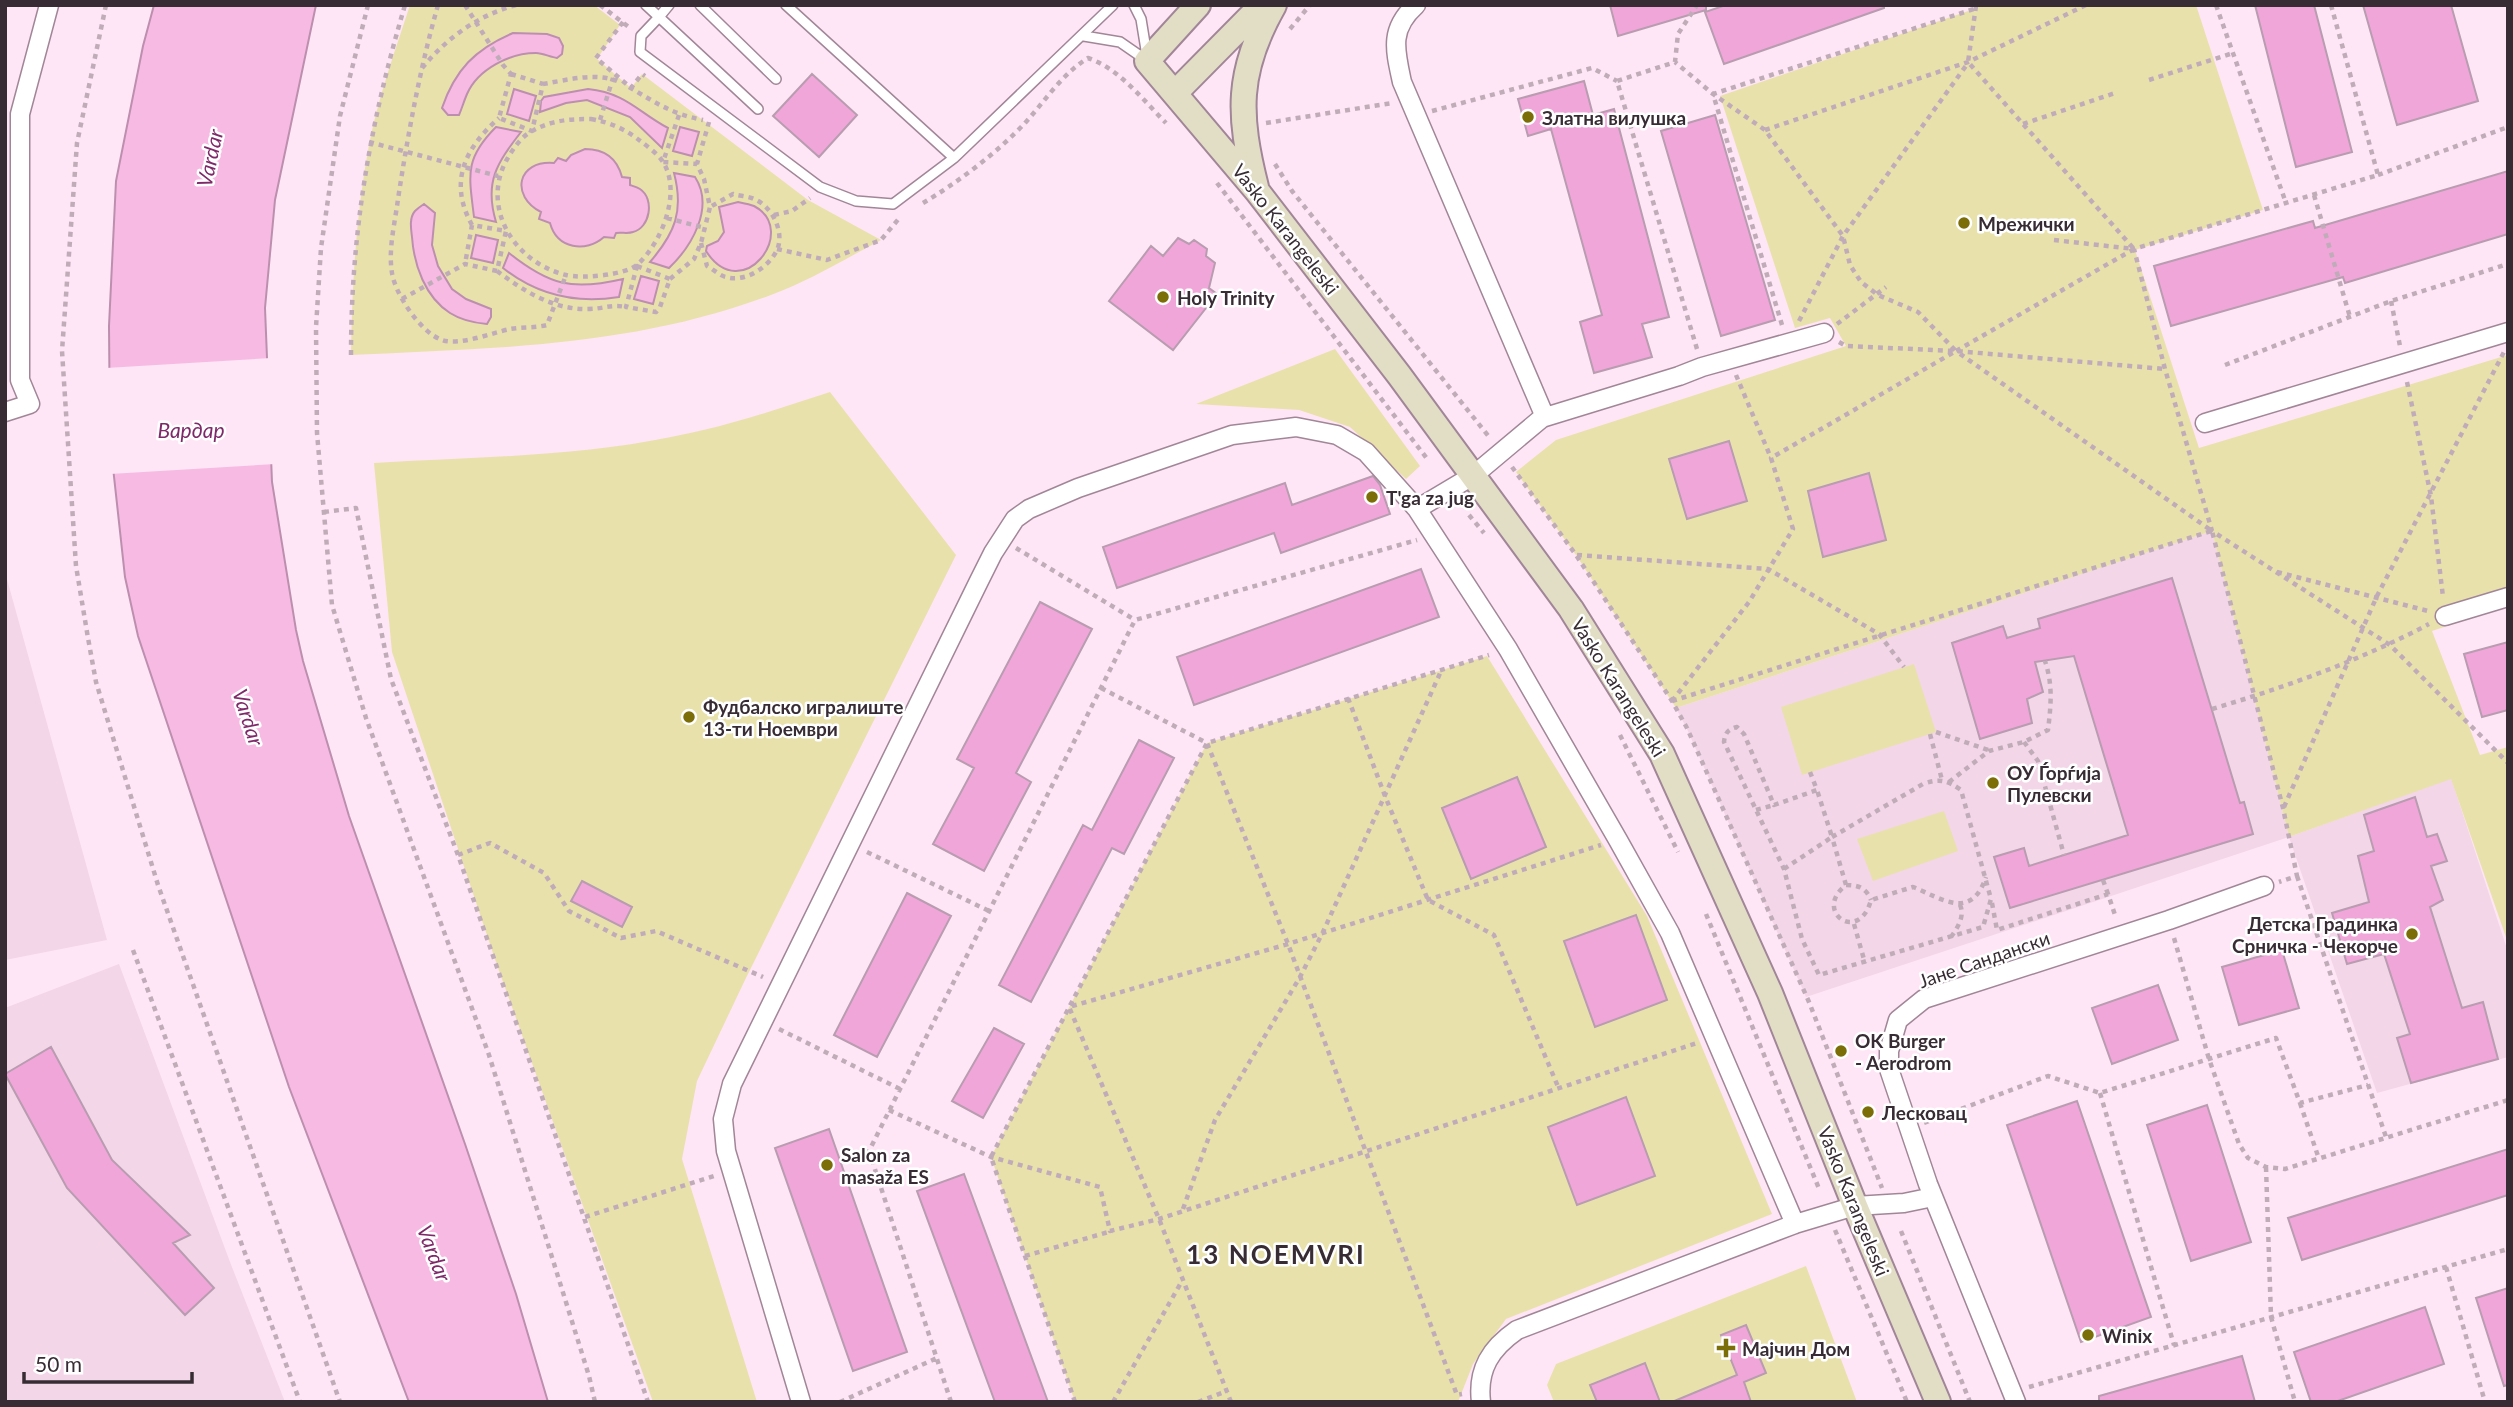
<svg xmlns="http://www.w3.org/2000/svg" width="2513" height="1407" font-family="Lato,sans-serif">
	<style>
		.built { fill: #f3d6e8 }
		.green { fill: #e9e1ac }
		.water { fill: #f7bae3; stroke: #bd8fae; stroke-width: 2 }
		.pier { fill: #fee6f6 }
		.building { fill: #f1a6da; stroke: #b89caf; stroke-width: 2 }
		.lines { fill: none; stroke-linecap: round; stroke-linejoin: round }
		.lane-casing { stroke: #a18698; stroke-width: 12 }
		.street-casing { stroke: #a18698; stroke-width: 21 }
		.secondary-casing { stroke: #a18698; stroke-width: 28 }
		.path { stroke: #c0acb9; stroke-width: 4.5; stroke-dasharray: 5 5; stroke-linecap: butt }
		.lane { stroke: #fff; stroke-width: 9 }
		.street { stroke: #fff; stroke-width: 18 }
		.secondary { stroke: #e2dec5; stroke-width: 24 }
		.poi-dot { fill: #7b6d08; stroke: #fff; stroke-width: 2.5 }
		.labels { text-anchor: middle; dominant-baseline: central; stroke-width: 5; stroke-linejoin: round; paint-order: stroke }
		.poi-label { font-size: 19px; font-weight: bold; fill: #372c33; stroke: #fff; text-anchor: start }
		.street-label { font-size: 19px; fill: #372c33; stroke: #fff }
		.water-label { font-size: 21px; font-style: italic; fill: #7e2969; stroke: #fff }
		.district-label { font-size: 26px; font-weight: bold; letter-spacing: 2px; fill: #372c33; stroke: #fff }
	</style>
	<rect width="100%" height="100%" fill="#fee6f6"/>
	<!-- built -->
	<path class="built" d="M2212 531 2289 837 2451 778 2508 952V1057L2377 1093 2289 837 1806 997 1687 729 1676 708Z
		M5 572 107 940 5 960Z
		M119 964 230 1262 285 1402H5V1008Z"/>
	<!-- green -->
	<path class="green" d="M410 5H594L620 25 597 59 631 88 642 74 808 200 881 240C845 259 809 281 771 295 633 347 496 348 351 355 352 284 356 214 369 145 378 98 395 51 410 5Z
		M1978 5H2196L2263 210 2135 250 2199 448 2508 355V606L2432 631 2480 755 2508 747V943L2451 779 2289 837 2212 531 1676 708 1576 555 1516 472 1556 440 1846 346 1830 318 1795 328 1720 96 1977 8Z
		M1335 349 1420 466 1406 479 1350 427 1299 410 1196 404Z
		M830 392 956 555 745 980 697 1081 682 1159 757 1402H653L497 965 392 652 374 463C472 457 574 457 671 437 726 427 778 409 830 392Z
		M1487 656 1647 916 1772 1214 1506 1319 1473 1364 1458 1402H1075L991 1157 1207 743Z
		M1914 664 1936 732 1802 775 1781 707Z
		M1944 811 1958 851 1873 881 1857 839Z
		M1806 1266 1857 1402H1554L1547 1385 1556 1364Z"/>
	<!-- water -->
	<path class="water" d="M154 5H316L275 200 265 308 272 482 296 630 303 661 349 816 465 1144 516 1294 548 1402H409L289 1087 138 636 125 577 110 440 109 326 116 181 143 46Z
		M513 33 547 34 559 38 563 46 562 54 557 58C550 57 543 53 536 53 510 53 478 69 467 94 464 101 462 108 459 115H448L442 108C455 70 475 49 513 33Z
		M514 89 536 96 529 121 507 114Z
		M588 89C626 93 638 112 668 128L662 148 630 117 587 100 566 103 540 112 541 101 544 97Z
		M496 127 521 132C497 163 484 182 496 222L474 217C469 175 464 159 496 127Z
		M680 127 699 132 692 156 673 151Z
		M585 149C605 149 617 158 622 177L630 178V185C633 186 637 187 640 189 655 199 650 228 633 232 628 234 621 232 616 233L614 238 604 237C586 253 557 249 550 223L539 219 541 212C510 196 517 160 554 163L558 158 566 161 571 155Z
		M674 173 695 177C715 208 691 247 669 268L650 262C675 233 684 211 674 173Z
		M738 202C743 203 749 204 754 206 800 230 742 307 706 251L707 246 718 241 724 232 719 207Z
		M424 204 435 213 432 245 438 266 452 289 466 299 491 309V317L487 324C475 323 461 320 450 313 425 297 414 265 412 237 411 229 409 218 415 211 418 208 421 206 424 204Z
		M476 235 498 240 493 263 471 258Z
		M509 253C549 285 572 291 623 279L619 297C576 304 537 295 503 268Z
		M641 276 659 281 653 304 634 299Z"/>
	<!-- pier -->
	<path class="pier" d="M271 358 275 464 110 474 107 440 106 368Z"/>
	<!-- building -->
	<path class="building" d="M1610 5H1706V10L1618 36Z
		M1726 5H1884V8L1724 64 1705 12Z
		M2255 5H2314L2352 152 2296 167Z
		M2363 5H2451L2478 101 2397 125Z
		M812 74 857 115 819 157 773 116Z
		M1584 81 1593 115 1614 109 1669 317 1642 324 1652 357 1594 373 1580 322 1602 315 1551 129 1528 136 1518 99Z
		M1715 115 1775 320 1721 336 1661 131Z
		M2508 171V234L2345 283 2343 277 2171 326 2154 266 2313 221 2315 228Z
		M1178 238 1189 244 1194 240 1207 249 1206 256 1215 263 1209 288 1217 294 1173 350 1109 301 1151 246 1163 256Z
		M1729 441 1747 501 1687 519 1669 459Z
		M1869 473 1886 540 1823 557 1808 491Z
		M1373 476 1380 485 1390 514 1281 553 1274 533 1117 588 1103 547 1285 483 1292 505Z
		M1421 569 1439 617 1194 705 1177 657Z
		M2172 578 2240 803 2244 802 2253 834 2010 908 1994 857 2024 848 2029 866 2128 835 2074 656 2035 662 2043 692 2027 699 2032 723 1980 739 1952 643 2003 626 2007 638 2040 628 2038 619Z
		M1040 602 1092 629 1016 773 1031 782 984 871 933 844 974 768 957 759Z
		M2508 642V710L2482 717 2464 654Z
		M1139 740 1174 758 1124 854 1112 848 1031 1002 999 985 1083 825 1092 830Z
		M1517 777 1546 847 1471 879 1442 808Z
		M2415 797 2427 837 2437 834 2447 861 2431 866 2443 900 2430 907 2462 1008 2483 1002 2498 1059 2411 1083 2397 1038 2410 1034 2384 954 2347 964 2332 913 2369 902 2358 856 2374 851 2364 815Z
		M582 881 632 907 622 927 571 901Z
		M907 893 951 916 877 1057 834 1035Z
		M1636 915 1667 1000 1595 1027 1564 941Z
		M2282 950 2299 1008 2239 1025 2222 967Z
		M2158 985 2178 1040 2112 1064 2092 1008Z
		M994 1028 1024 1044 983 1118 952 1101Z
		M51 1047 112 1160 190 1235 173 1243 214 1288 185 1315 67 1188 5 1074Z
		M1626 1097 1655 1176 1577 1205 1548 1127Z
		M2077 1101 2151 1317 2081 1342 2007 1125Z
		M2207 1105 2251 1242 2191 1261 2147 1125Z
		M829 1129 907 1352 853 1371 775 1148Z
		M2508 1149V1195L2302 1260 2288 1218Z
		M964 1174 1048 1402H995L917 1191Z
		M2508 1288V1385L2504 1386 2476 1298Z
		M2425 1307 2444 1364 2335 1402H2311L2294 1352Z
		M1746 1325 1766 1373 1744 1382 1751 1402H1672L1737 1375 1721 1335Z
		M2242 1356 2255 1402H2099V1396Z
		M1645 1363 1660 1402H1597L1590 1385Z"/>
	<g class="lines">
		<defs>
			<path id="lane" d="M646 5 659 17 641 36 640 52 820 187 856 201 893 204 954 158 1113 5
				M669 5 659 17 758 109
				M700 5 776 79
				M786 5 954 158
				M1134 5 1141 19 1147 56
				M1084 36 1120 42 1146 60"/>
			<path id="street" d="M1416 5C1389 29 1395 50 1402 82L1545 417
				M5 412 30 404 20 380V114L49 5
				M2205 423 2508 332
				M1417 509 1474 475 1542 418 1679 376 1702 367 1824 333
				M2445 616 2508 597
				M801 1402 726 1151 723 1119 732 1084 979 581 993 553 1015 519 1029 509 1078 488 1232 435 1296 427 1337 435 1366 452 1417 509 1508 649 1618 840 1670 933 1795 1224
				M1481 1402C1477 1369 1491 1348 1517 1330L1795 1224 1855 1206 1904 1203 1933 1197
				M2016 1402 1928 1184 1889 1069V1051L1898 1020 1924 999 2169 920 2264 886"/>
			<path id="secondary" d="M1198 5 1147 61 1257 191 1399 375 1571 609 1662 754 1770 993 1855 1206 1938 1402
				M1175 93 1262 5
				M1256 187C1238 115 1236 72 1274 5"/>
		</defs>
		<!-- lane casing -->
		<use href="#lane" class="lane-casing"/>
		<!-- street casing -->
		<use href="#street" class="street-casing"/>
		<!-- secondary casing -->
		<use href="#secondary" class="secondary-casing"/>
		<!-- path -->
		<path class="path" d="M106 5 77 143 62 351 76 566 88 638 96 682 158 885 340 1402
			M368 5 340 116 321 248 316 327 317 433 332 605 366 718 489 1055 589 1376 595 1402
			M438 5C420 68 408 134 398 199 395 223 388 249 392 273 395 294 421 333 442 340 459 346 492 333 510 329 522 327 535 328 547 325L566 275
			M465 5 503 65 511 74
			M600 5 630 28
			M2216 5 2286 203
			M2331 5 2378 175 2134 249 2165 369 2212 531 2390 645 2508 763
			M1976 6 1968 62 2134 249
			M623 22 596 58 631 88 642 74 645 76
			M1290 29 1310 5
			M422 68C448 37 477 16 516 5
			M511 74 543 84 532 131 499 118Z
			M2149 80 2233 53
			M543 84C567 80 600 71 621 83
			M629 87C656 103 672 114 703 120
			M1432 111 1592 68 1617 81
			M679 115 663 162 697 164
			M591 119C609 122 625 129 639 140 647 146 658 154 663 162 682 192 662 242 638 264 627 275 582 279 566 275 515 263 481 209 506 161 513 149 521 136 534 130 553 120 570 119 591 119Z
			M600 120 613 78
			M1266 123 1392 103
			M2023 124 2115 93
			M1765 130 1968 62 2086 5
			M369 142 498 176
			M1275 164 1292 191 1490 438
			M2378 175 2508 127
			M1217 183 1428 460
			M2314 195 2350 317
			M923 203C957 183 998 152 1025 123 1045 101 1062 74 1088 58 1120 69 1143 100 1166 123
			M774 215 792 211 810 198
			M667 218 705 228
			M472 225C448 182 465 148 499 118
			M2054 240 2134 249
			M701 243 707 266C713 269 720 276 726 277 745 283 769 267 777 250 785 232 772 206 754 199 748 196 739 196 733 194L710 207
			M777 249 827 260 881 240 901 216
			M2134 249 1956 351 2212 531 2283 808 2297 876 2279 882
			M637 266 670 279 660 307 656 312 626 307Z
			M497 271C524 291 553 310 588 309 603 309 611 304 626 307
			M670 279 694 259 701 243 710 207 704 179 697 164 709 122
			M402 299 465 264 497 271 506 231 472 225 465 264
			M2391 301 2400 346
			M1799 321 1843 236 1968 63
			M1837 324 1886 287
			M1782 325 1713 94 1977 8V5
			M1839 342 1846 346 1956 351 2165 369
			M1697 349 1617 81 1675 62 1678 34 1697 5
			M351 355C351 232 370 123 405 5
			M2225 365 2391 301 2508 264
			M1736 375 1771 458
			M2407 382 2431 496 2443 597
			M1512 467 1576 555 1672 701 1687 728 1809 1002 1882 1188
			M324 512 356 508 391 679 458 855 648 1402
			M1469 515 1484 533
			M1016 548 1135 620
			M1577 555 1768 569 1879 634 1904 667
			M2277 572 2428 611
			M1101 688 1207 743 1288 944 1457 1395 1462 1394
			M1348 698 1385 796 1428 900 1494 935 1559 1089
			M1672 701 1749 602 1793 529 1771 458 1956 351 1918 312 1878 295 1861 282 1850 265 1843 236 1765 130 1713 94 1675 62
			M1672 701 2211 531
			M2212 709C2286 687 2361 660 2429 624
			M1936 732 1988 750
			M1930 734 1942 780
			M1620 735 1678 852
			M2024 742 2038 761 2064 855
			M1810 772 1817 790 1774 805 1744 734 1737 727C1729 729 1725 732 1724 742L1784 869 1802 939 1819 975 1983 927 1991 899 1961 790C1947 780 1939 778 1923 784L1832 837 1846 885C1812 911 1859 945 1871 900L1913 887C1943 899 1971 921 1986 877
			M1949 782 1989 751 2024 742 2048 730C2051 705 2053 685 2045 661
			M2284 807 2377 596 2504 352
			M1756 810 1774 805
			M867 852 989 911
			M458 855 490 843 544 873 569 911 621 938 656 931 763 977
			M1784 869 1832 837 1817 790
			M2297 876 2387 1140
			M2103 880 2108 894
			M1846 885C1859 885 1866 888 1871 900
			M1992 903 1997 930 2108 894 2116 918
			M1706 914 1820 1191
			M1854 924 1865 963
			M1951 937C1958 927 1966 915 1959 903
			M2174 938 2209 1059 2239 1144 2248 1158 2266 1167 2285 1169 2508 1100
			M133 950 300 1402
			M779 1029 900 1089
			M2100 1093 2174 1345
			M2300 1103 2319 1159
			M889 1110 991 1157 1100 1187 1110 1231 1159 1219 1697 1043
			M1924 1123 2048 1076 2100 1093 2276 1038 2300 1103 2368 1085
			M2266 1167 2271 1317 2295 1402
			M1183 1209 1215 1120 1300 977 1323 932 1442 669
			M585 1217 714 1176
			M1835 1230 1907 1402
			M1901 1231 1970 1402
			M1025 1256 1112 1231
			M2446 1267 2485 1402
			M2029 1387 2508 1249
			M840 1402 937 1358
			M951 1402 869 1151 1135 620 1417 540
			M1075 1402 991 1157 1207 743 1489 655
			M1113 1402 1182 1281
			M1198 1402 1227 1391
			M1231 1402 1159 1219 1069 1007 1288 944 1601 845"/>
		<!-- lane -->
		<use href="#lane" class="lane"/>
		<!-- street -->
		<use href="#street" class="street"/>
		<!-- secondary -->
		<use href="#secondary" class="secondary"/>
	</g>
	<!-- markers -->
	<g class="poi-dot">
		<circle cx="1528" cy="117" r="7"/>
		<circle cx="1964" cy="223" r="7"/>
		<circle cx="1163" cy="297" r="7"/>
		<circle cx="1372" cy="497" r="7"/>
		<circle cx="689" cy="717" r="7"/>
		<circle cx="1993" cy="783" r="7"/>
		<circle cx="2412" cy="934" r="7"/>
		<circle cx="1841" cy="1051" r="7"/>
		<circle cx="1868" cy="1112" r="7"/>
		<circle cx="827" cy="1165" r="7"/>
		<circle cx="2088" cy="1335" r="7"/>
		<path d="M1722.5 1337.5h7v7h7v7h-7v7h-7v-7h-7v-7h7z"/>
	</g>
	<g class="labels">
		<!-- poi labels -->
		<g class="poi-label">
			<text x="1542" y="117">Златна вилушка</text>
			<text x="1978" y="223">Мрежички</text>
			<text x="1177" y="297">Holy Trinity</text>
			<text x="1386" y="497">T'ga za jug</text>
			<text x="703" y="706">Фудбалско игралиште<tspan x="703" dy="22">13-ти Ноември</tspan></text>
			<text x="2007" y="772">ОУ Ѓорѓија<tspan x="2007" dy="22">Пулевски</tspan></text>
			<text x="2398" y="923" text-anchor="end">Детска Градинка<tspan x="2398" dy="22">Срничка - Чекорче</tspan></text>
			<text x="1855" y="1040">OK Burger<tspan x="1855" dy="22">- Aerodrom</tspan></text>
			<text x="1882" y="1112">Лесковац</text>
			<text x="841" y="1154">Salon za<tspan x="841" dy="22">masaža ES</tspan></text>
			<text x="2102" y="1335">Winix</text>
			<text x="1742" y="1348">Мајчин Дом</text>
		</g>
		<!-- street labels -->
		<g class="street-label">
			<text transform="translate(1286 229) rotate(52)">Vasko Karangeleski</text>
			<text transform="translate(1619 687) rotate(58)">Vasko Karangeleski</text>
			<text transform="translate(1984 959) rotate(-19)">Јане Сандански</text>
			<text transform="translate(1854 1201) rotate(68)">Vasko Karangeleski</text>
		</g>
		<!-- water labels -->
		<g class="water-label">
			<text transform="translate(209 158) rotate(-78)">Vardar</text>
			<text x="191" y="429">Вардар</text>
			<text transform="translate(249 717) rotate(72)">Vardar</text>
			<text transform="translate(435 1253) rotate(69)">Vardar</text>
		</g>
		<!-- district labels -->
		<g class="district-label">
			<text x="1276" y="1254">13 NOEMVRI</text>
		</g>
	</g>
	<!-- border -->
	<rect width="2513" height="1407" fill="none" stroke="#372c33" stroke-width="14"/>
	<!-- scale -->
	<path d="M24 1372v10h168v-10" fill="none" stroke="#372c33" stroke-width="3.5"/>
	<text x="35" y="1372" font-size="21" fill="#372c33" stroke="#ffffff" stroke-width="5" paint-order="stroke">50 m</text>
</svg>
